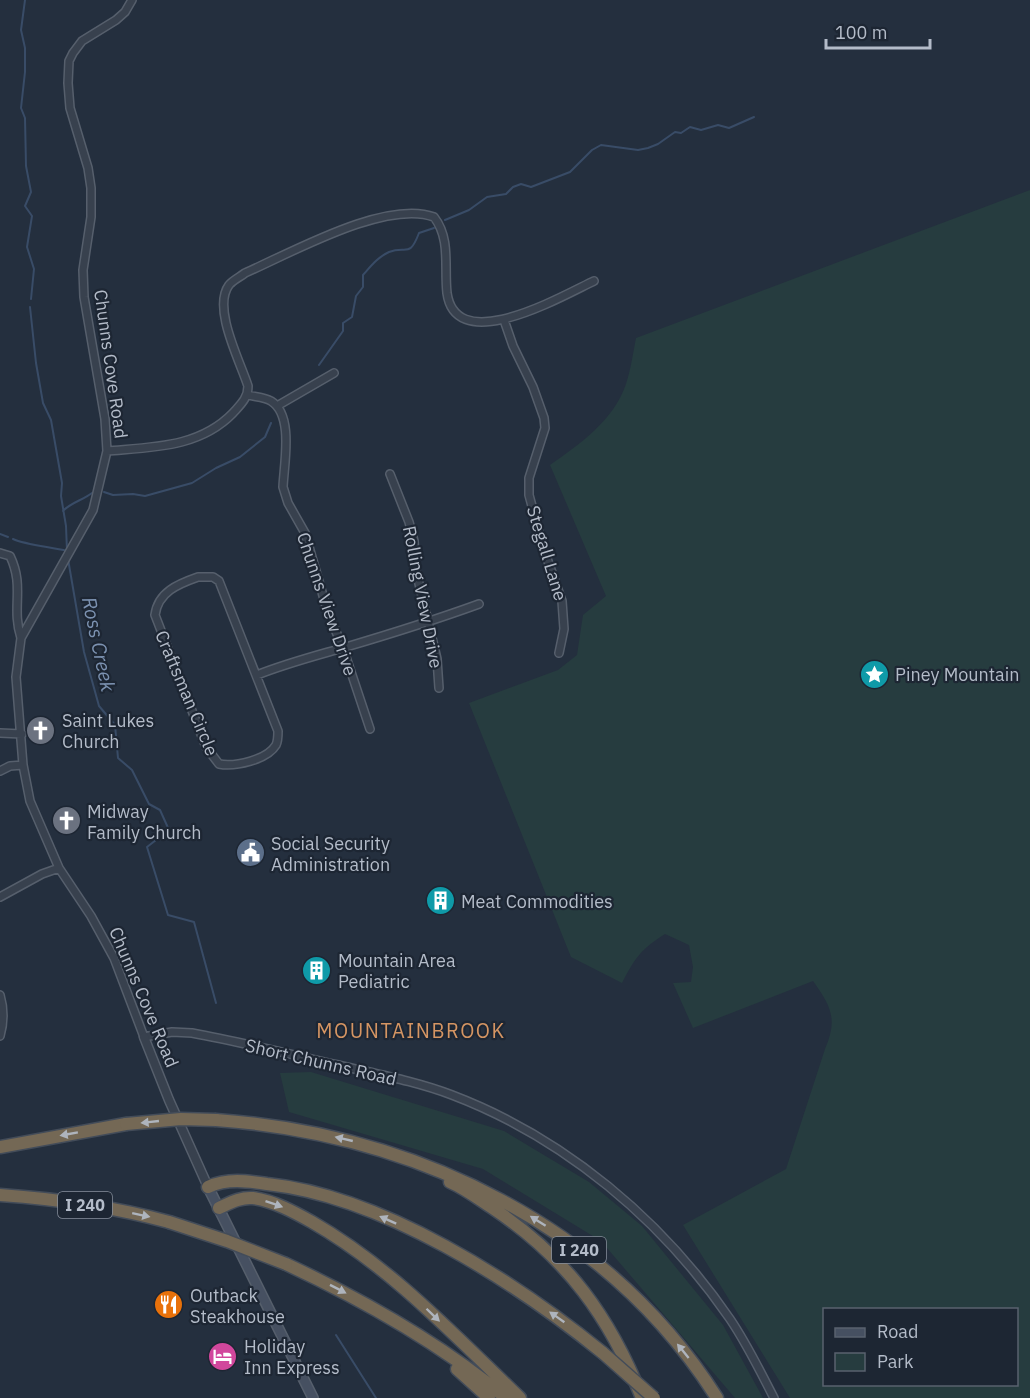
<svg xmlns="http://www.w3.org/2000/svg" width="1030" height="1398" font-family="'IBM Plex Sans',sans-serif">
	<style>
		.green { fill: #263c3f; fill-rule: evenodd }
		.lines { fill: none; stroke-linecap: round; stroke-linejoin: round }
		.stream { stroke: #394c67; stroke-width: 2 }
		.minor-casing { stroke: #565f6c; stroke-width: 10 }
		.tertiary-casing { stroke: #565f6c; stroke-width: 11 }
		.secondary-casing { stroke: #565f6c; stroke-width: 12 }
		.motorway-casing { stroke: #434c59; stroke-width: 15 }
		.minor { stroke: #38414e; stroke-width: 7 }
		.tertiary { stroke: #38414e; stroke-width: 8 }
		.secondary { stroke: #465061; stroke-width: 9 }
		.motorway { stroke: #746855; stroke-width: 12 }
		.motorway-bridge-casing { stroke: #434c59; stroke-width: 15; stroke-linecap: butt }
		.motorway-bridge { stroke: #746855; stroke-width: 12 }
		.oneway { fill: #aeb4bd }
		.labels { text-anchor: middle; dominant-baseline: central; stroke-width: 4.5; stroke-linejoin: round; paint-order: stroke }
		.shield { fill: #1d2633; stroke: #878f9c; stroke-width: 1.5 }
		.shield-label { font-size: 16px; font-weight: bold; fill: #b4bcc9 }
		.street-label { font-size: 18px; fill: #b4bcc9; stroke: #1d2633 }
		.poi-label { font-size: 18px; fill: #b4bcc9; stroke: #1d2633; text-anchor: start }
		.water-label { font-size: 20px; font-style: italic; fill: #7c92b1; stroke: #1d2633 }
		.neighbourhood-label { font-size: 20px; letter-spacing: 1.5px; fill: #d59563; stroke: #1d2633 }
	</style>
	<rect width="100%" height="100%" fill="#242f3e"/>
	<!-- green -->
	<path class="green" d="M1030 190V1398H790L683 1225 786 1169 825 1049C838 1019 831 1006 813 981L693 1028 673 983 691 982 693 967 689 945 665 934C641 949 635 958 622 983L571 957 469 703 558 670 577 655 583 615 606 596 550 465C580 444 614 420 626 384 631 369 633 353 636 338ZM824 1310H1016V1384H824Z
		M311 1072 504 1131 589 1182 642 1226 723 1325 763 1398H735L601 1241 483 1169 289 1112 280 1073Z"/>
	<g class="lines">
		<!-- stream -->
		<path class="stream" d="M25 0 21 30 25 48V72L21 108 25 118 26 166 31 192 25 206 32 216 27 247 34 269 31 299
			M445 220 469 210 487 197 506 194 513 187 521 184 531 187 570 172 592 150 601 145 638 150 648 148 658 144 675 132 681 133 690 127 701 130 718 125 729 128 754 117
			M30 307 36 363 43 403 51 420 62 483 61 496 66 526 67 551
			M319 365 343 331V323L352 317 356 296 363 287V275C371 266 378 257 389 252 407 245 409 259 419 233L434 228
			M104 492 113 495 133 494 145 496 192 483 216 468 240 457 265 437 271 423
			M63 511C70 503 83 500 92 493
			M0 534 8 537
			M13 539C26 545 51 547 67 551
			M68 559 84 652 99 706 115 725 118 758 132 770 149 804 160 810 169 830 147 847 168 915 194 922 216 1003
			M336 1335 376 1398"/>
		<defs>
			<path id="minor" d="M132 0 125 12 116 20 82 41 73 53 69 61 68 83 70 108 88 168 91 188V217L83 270 84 297 105 419 107 451 93 510 21 638 16 677 23 765 30 801 59 868 91 916 114 958 144 1037 172 1032 192 1033C241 1042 289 1054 338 1065 376 1074 415 1081 452 1095 565 1138 662 1220 730 1319 747 1344 760 1371 774 1398
				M504 320 513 346 533 387 544 418 545 428 529 478V495L544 550 562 601 564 629 559 653
				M248 395C255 397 264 397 271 401 294 415 284 463 283 487L288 503 305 533 328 613 343 648 370 729
				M277 406 334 373
				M107 451C152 447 199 448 233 413 241 404 248 398 248 386 240 361 212 308 229 285 233 280 240 277 245 273 291 253 386 199 434 217 451 239 444 267 447 293 456 358 564 295 594 281
				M390 474 409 522 414 541 416 571 437 659 439 688
				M0 553 10 556C25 587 11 607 21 638
				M198 577H213L219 581 278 731C278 736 278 741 276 745 267 760 235 767 219 764L206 747 155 615C158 592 178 584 198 577Z
				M257 675C287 663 315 656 346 647 390 634 435 620 479 604
				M0 733 22 734
				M0 771 10 766 23 765
				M0 897 42 874 59 868
				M0 995C4 1009 4 1022 0 1036"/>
			<path id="tertiary" d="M144 1037 169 1100 208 1187"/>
			<path id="secondary" d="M208 1187 313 1398"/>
			<path id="motorway" d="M216 1120C415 1134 608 1226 717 1398
				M0 1147 126 1124
				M450 1182C466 1189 480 1200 494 1209 567 1258 610 1317 642 1398
				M208 1187C227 1178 247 1181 267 1184 382 1196 514 1281 603 1353
				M0 1195C57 1199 114 1207 169 1222
				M219 1208C230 1203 240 1197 253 1198 274 1201 294 1212 312 1222 392 1268 454 1335 520 1398
				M286 1264C363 1300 440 1343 506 1398
				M457 1369 489 1398"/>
		</defs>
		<!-- minor casing -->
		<use href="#minor" class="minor-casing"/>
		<!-- tertiary casing -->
		<use href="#tertiary" class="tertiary-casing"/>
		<!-- secondary casing -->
		<use href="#secondary" class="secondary-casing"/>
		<!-- motorway casing -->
		<use href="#motorway" class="motorway-casing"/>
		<!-- minor -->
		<use href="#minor" class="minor"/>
		<!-- tertiary -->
		<use href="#tertiary" class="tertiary"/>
		<!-- secondary -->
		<use href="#secondary" class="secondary"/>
		<!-- motorway -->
		<use href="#motorway" class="motorway"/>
		<defs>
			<path id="motorway-bridge" d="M126 1124 181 1119 216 1120
				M169 1222 227 1241 286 1264
				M603 1353 654 1398"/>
		</defs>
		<!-- motorway-bridge casing -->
		<use href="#motorway-bridge" class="motorway-bridge-casing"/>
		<!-- motorway-bridge -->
		<use href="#motorway-bridge" class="motorway-bridge"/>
	</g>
	<!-- one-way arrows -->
	<defs><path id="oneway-solid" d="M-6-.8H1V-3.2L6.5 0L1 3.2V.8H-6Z" transform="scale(1.5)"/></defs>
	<g class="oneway">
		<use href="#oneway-solid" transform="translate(150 1122) rotate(174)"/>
		<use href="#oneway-solid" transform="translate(69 1134) rotate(170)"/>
		<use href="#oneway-solid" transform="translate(344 1139) rotate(-167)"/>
		<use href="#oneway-solid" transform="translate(274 1204) rotate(19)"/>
		<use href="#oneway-solid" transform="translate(141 1215) rotate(12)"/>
		<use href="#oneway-solid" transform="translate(388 1220) rotate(-156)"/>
		<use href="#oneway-solid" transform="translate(538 1221) rotate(-148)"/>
		<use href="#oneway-solid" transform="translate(338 1289) rotate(27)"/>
		<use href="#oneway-solid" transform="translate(433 1315) rotate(44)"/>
		<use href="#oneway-solid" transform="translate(557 1317) rotate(-145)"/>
		<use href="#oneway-solid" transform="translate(683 1351) rotate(-129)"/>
	</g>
	<!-- icons -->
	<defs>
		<symbol id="sight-disc" viewBox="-11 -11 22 22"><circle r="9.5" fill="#0f9aa8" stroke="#1d2633"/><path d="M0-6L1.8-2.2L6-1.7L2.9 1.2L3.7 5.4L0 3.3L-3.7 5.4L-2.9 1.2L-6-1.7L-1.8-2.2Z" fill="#fff"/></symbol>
		<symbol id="church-disc" viewBox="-11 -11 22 22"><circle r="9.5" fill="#6b7280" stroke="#1d2633"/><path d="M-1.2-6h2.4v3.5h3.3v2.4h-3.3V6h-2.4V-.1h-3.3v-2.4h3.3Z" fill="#fff"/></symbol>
		<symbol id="civic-disc" viewBox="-11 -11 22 22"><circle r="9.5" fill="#5c6f8a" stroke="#1d2633"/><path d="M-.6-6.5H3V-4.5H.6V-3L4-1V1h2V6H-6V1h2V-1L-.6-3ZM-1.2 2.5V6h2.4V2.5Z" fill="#fff"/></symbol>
		<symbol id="building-disc" viewBox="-11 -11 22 22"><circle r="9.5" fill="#0f9aa8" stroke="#1d2633"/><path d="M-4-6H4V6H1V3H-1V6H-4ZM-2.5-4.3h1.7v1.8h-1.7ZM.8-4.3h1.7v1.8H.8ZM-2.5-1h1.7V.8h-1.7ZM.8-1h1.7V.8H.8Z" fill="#fff"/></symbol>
		<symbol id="restaurant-disc" viewBox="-11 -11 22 22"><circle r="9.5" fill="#e8710a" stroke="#1d2633"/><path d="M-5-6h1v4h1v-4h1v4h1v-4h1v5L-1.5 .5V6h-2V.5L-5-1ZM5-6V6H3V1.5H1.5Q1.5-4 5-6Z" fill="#fff"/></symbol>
		<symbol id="hotel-disc" viewBox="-11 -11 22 22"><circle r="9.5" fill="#d1479c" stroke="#1d2633"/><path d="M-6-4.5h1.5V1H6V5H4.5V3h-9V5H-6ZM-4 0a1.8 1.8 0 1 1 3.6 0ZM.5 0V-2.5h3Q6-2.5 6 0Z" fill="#fff"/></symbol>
	</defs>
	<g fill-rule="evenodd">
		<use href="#sight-disc" x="858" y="658" width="33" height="33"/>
		<use href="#church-disc" x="24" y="714" width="33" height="33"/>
		<use href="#church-disc" x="50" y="804" width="33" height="33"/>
		<use href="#civic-disc" x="234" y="836" width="33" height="33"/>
		<use href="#building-disc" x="424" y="884" width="33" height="33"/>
		<use href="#building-disc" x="300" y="954" width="33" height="33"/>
		<use href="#restaurant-disc" x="152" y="1288" width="33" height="33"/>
		<use href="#hotel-disc" x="206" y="1340" width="33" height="33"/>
	</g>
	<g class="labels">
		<!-- shield labels -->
		<g class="shield">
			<rect x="58" y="1192" width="54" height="26" rx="4.5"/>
			<rect x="552" y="1237" width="54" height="26" rx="4.5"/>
		</g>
		<g class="shield-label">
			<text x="85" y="1205">I 240</text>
			<text x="579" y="1250">I 240</text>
		</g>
		<!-- street labels -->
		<g class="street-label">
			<text transform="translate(111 364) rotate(82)">Chunns Cove Road</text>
			<text transform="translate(547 553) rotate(73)">Stegall Lane</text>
			<text transform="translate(423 597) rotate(79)">Rolling View Drive</text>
			<text transform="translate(327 604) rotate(71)">Chunns View Drive</text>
			<text transform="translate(187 693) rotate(67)">Craftsman Circle</text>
			<text transform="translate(144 997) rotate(67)">Chunns Cove Road</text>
			<text transform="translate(321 1062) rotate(13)">Short Chunns Road</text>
		</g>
		<!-- poi labels -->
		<g class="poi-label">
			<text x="895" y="674">Piney Mountain</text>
			<text x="62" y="720">Saint Lukes<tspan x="62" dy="21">Church</tspan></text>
			<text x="87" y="811">Midway<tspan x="87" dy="21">Family Church</tspan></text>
			<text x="271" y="843">Social Security<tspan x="271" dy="21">Administration</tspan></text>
			<text x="461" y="901">Meat Commodities</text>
			<text x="338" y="960">Mountain Area<tspan x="338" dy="21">Pediatric</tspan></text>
			<text x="190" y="1295">Outback<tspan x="190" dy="21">Steakhouse</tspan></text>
			<text x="244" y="1346">Holiday<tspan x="244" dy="21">Inn Express</tspan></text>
		</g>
		<!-- water labels -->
		<g class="water-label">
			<text transform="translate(99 644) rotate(78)">Ross Creek</text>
		</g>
		<!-- neighbourhood labels -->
		<g class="neighbourhood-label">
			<text x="411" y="1030">MOUNTAINBROOK</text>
		</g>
	</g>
	<!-- legend -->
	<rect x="823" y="1308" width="195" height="78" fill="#1d2633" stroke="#59626f" stroke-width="1.5"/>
	<rect x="835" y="1328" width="30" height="9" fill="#465061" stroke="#59626f" stroke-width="1.5"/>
	<text x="877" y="1338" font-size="18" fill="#b4bcc9">Road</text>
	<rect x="835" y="1353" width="30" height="18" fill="#263c3f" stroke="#59626f" stroke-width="1.5"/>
	<text x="877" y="1368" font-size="18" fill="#b4bcc9">Park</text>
	<!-- scale -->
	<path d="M826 39v9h104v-9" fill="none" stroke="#b4bcc9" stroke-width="3"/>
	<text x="835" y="39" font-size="18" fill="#b4bcc9" stroke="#1d2633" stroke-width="4.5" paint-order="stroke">100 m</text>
</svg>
